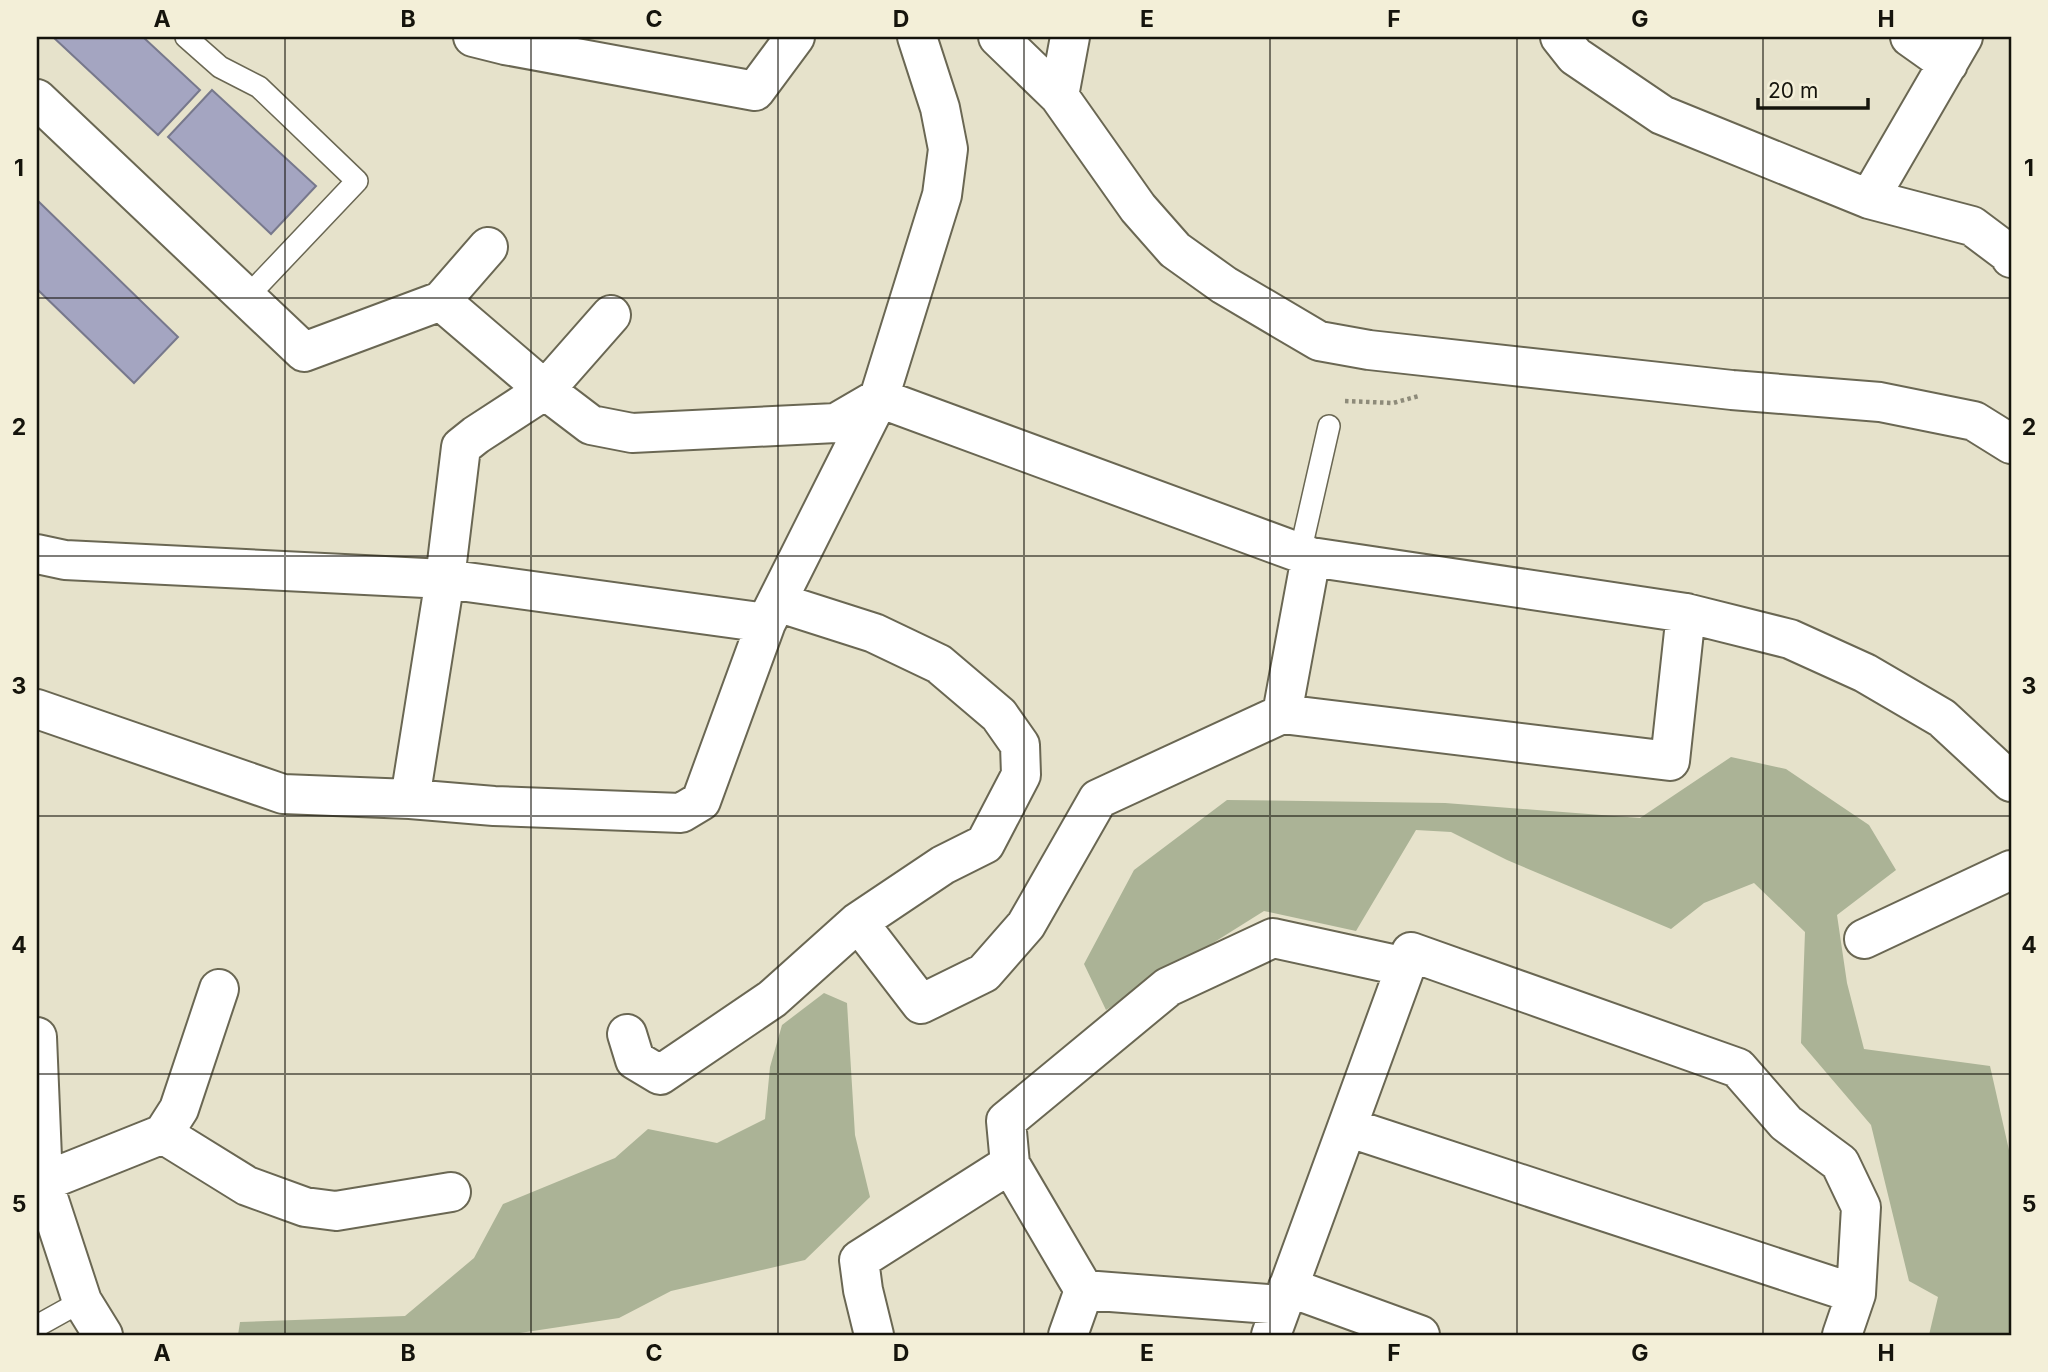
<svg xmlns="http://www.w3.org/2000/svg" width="2048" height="1372" font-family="Inter,sans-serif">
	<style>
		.forest { fill: #abb396 }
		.building { fill: #a4a5c1; stroke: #77788c; stroke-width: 2 }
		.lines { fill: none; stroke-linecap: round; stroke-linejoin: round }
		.service-casing { stroke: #6a6753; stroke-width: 24 }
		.minor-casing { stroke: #6a6753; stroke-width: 42 }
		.path { stroke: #8e8b7a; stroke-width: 4.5; stroke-dasharray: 3.5 3.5; stroke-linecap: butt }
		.service { stroke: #fff; stroke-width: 21 }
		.minor { stroke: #fff; stroke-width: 38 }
		.grid { fill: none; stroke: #15140c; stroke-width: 2; stroke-opacity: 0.55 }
		.neatline { fill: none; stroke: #15140c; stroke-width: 2.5 }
		.grid-label { font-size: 23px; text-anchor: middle; font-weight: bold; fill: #15140c }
	</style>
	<rect width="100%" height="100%" fill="#e6e2cb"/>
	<!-- forest -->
	<path class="forest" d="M1731 757 1786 769 1869 825 1896 870 1837 915 1847 983 1864 1049 1990 1066 2011 1159V1335H1929L1938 1297 1909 1281 1871 1125 1801 1043 1805 932 1754 883 1704 903 1671 929 1507 860 1451 832 1416 830 1356 931 1264 911 1106 1010 1084 964 1134 870 1227 800 1445 803 1640 818Z
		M824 993 847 1003 855 1135 870 1197 805 1260 671 1291 619 1318 506 1335H238L240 1322 405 1316 474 1258 503 1204 615 1158 648 1129 717 1143 765 1119 770 1067 782 1025Z"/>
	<!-- building -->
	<path class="building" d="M53 37H143L200 90 158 135Z
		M212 90 316 186 271 234 168 137Z
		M37 200 178 337 134 383 37 289Z"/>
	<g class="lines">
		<defs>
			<path id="service" d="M186 37 220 67 259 87 357 181 247 297
				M1300 553 1329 426
				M37 1326 82 1301"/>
			<path id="minor" d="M473 37 505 45 755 91 795 37
				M998 37 1059 96 1138 208 1175 250 1224 285 1319 341 1369 350 1732 390 1880 402 1974 421 2011 444
				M1560 37 1575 56 1662 115 1869 199 1972 226 2008 253 2011 258
				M1910 37 1948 64
				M1059 96 1070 37
				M37 99 304 352 441 301 488 247
				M1869 199 1963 37
				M441 301 545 390 591 425 632 433 836 423 879 398 1311 557 1686 613 1790 639 1865 673 1942 718 2011 782
				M37 554 65 560 445 579 766 623
				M37 709 283 794 410 799 494 806 681 813 701 801 766 623 879 398 942 195 948 149 940 108 917 37
				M1282 714 1670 761 1686 613
				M410 799 445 579 461 447 476 435 545 390 611 315
				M858 922 921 1004 984 973 1026 925 1098 799 1282 714 1311 557
				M1864 939 2011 870
				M627 1034 635 1060 660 1075 772 999 858 922 943 865 985 844 1021 775 1020 745 999 715 939 664 874 633 777 602
				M37 1037 43 1182 82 1301 103 1335
				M1347 1127 1856 1294
				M163 1134 247 1186 305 1207 336 1211 451 1192
				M37 1183 43 1182 163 1134 179 1109 219 989
				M1288 1287 1420 1335
				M1084 1290 1010 1164 1006 1121 1168 987 1273 938 1406 967
				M874 1335 863 1290 859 1260 1010 1164
				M1068 1335 1084 1290 1282 1305
				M1271 1335 1411 952 1738 1068 1786 1123 1840 1163 1861 1207 1856 1294 1842 1335"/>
		</defs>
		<!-- service casing -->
		<use href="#service" class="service-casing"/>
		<!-- minor casing -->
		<use href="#minor" class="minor-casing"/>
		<!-- path -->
		<path class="path" d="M1345 401 1393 403 1419 396"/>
		<!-- service -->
		<use href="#service" class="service"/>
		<!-- minor -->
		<use href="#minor" class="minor"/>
	</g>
	<!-- grid -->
	<path class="grid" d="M285 37V1335M531 37V1335M778 37V1335M1024 37V1335M1270 37V1335M1517 37V1335M1763 37V1335M37 298H2011M37 556H2011M37 816H2011M37 1074H2011"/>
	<!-- border -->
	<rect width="2048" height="1372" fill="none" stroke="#f3efd8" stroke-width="77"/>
	<!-- scale -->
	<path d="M1758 98v10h110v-10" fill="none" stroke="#15140c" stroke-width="3.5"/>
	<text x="1768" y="98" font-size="21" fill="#15140c" stroke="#f3efd8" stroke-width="5" paint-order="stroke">20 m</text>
	<rect x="38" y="38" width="1972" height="1296" class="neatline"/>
	<g class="grid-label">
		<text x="162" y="27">A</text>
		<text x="408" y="27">B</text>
		<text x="654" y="27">C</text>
		<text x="901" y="27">D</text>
		<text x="1147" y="27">E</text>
		<text x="1394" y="27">F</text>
		<text x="1640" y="27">G</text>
		<text x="1886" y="27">H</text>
		<text x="19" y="176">1</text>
		<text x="2029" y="176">1</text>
		<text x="19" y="435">2</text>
		<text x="2029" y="435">2</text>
		<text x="19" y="694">3</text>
		<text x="2029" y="694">3</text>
		<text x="19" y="953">4</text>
		<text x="2029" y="953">4</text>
		<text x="19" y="1212">5</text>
		<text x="2029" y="1212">5</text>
		<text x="162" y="1361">A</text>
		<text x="408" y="1361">B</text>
		<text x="654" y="1361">C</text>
		<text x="901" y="1361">D</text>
		<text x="1147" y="1361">E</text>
		<text x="1394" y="1361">F</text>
		<text x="1640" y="1361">G</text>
		<text x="1886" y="1361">H</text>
	</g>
</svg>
